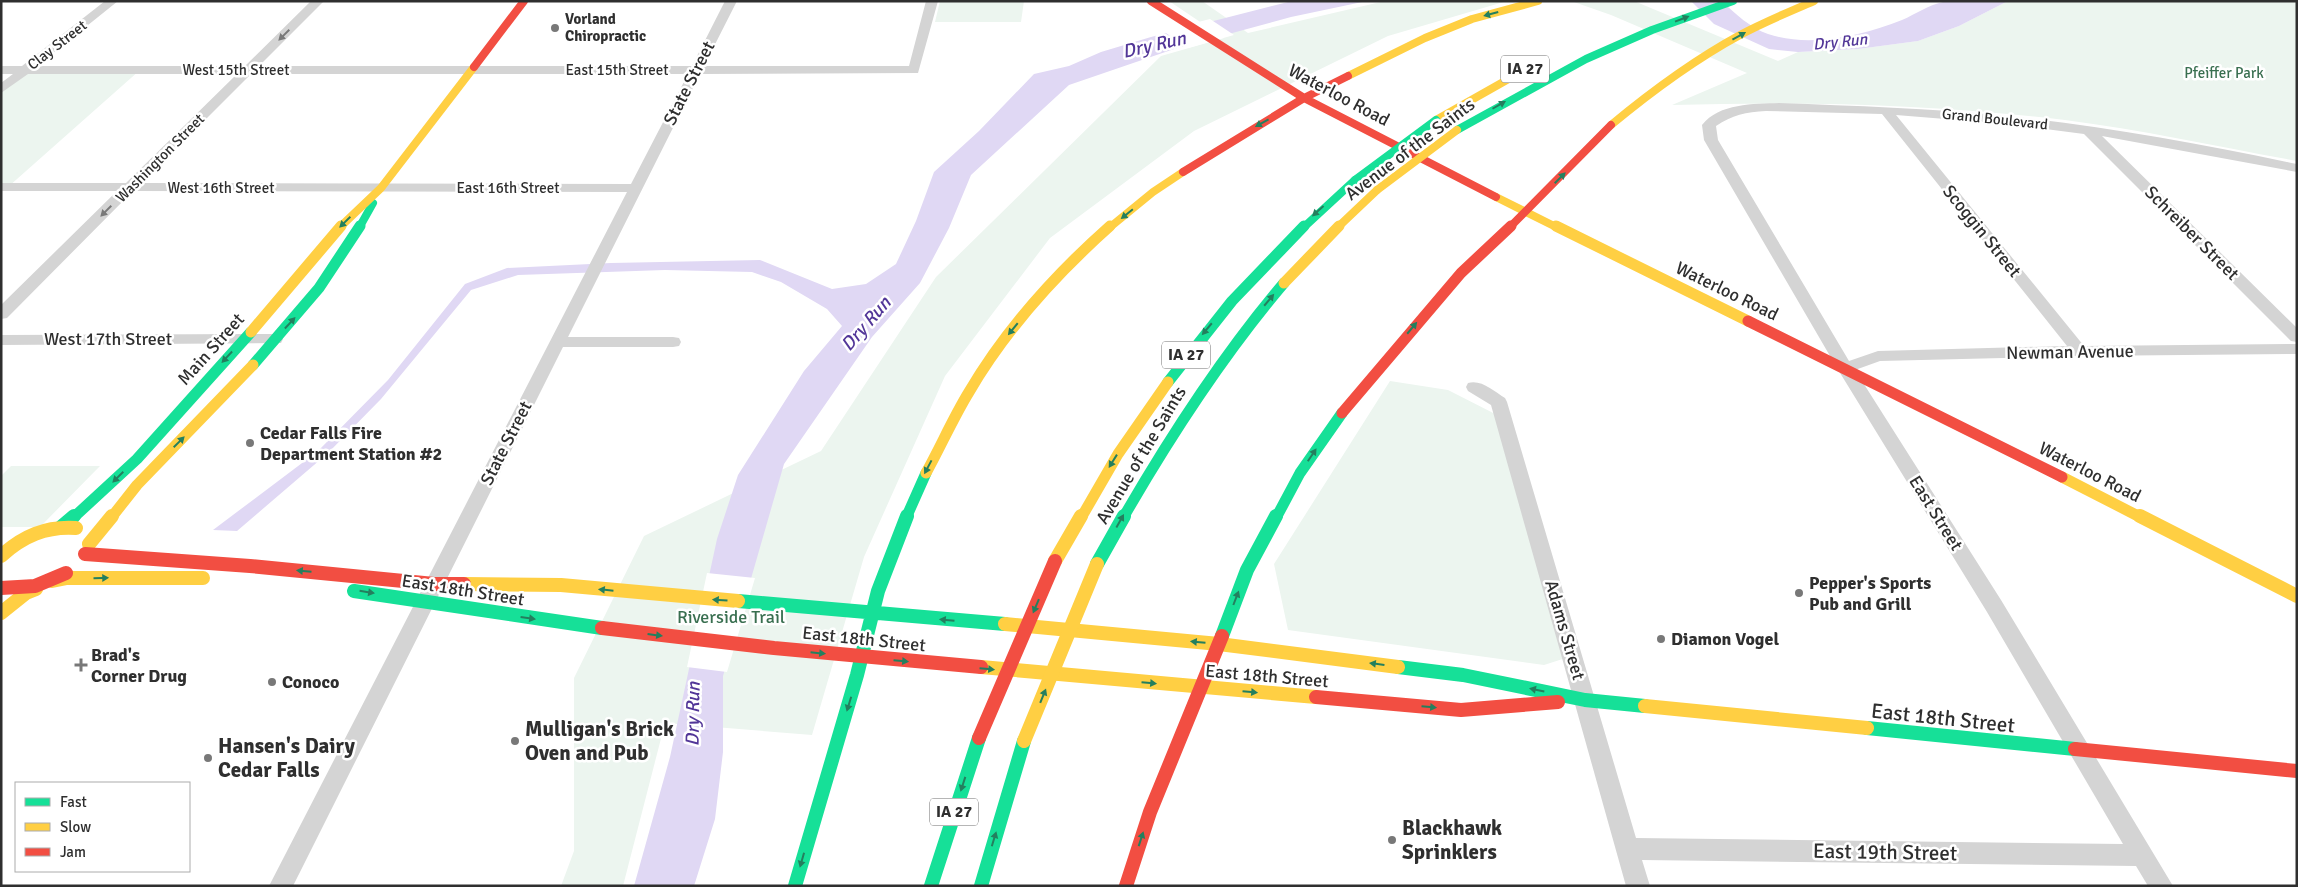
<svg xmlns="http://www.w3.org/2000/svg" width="2298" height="887" font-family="Signika,sans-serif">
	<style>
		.green { fill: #ecf5ef }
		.water { fill: #e0d8f4 }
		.pier { fill: #fff }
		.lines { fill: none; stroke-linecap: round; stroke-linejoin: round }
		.street { fill: #d4d4d4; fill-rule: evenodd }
		.fast-far2 { stroke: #16e098; stroke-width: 8 }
		.fast-far1 { stroke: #16e098; stroke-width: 11 }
		.fast { stroke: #16e098; stroke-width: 14 }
		.slow-far2 { stroke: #ffcf43; stroke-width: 8 }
		.slow-far1 { stroke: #ffcf43; stroke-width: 11 }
		.slow { stroke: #ffcf43; stroke-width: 14 }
		.jam-far2 { stroke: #f24e42; stroke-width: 8 }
		.jam-far1 { stroke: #f24e42; stroke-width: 11 }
		.jam { stroke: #f24e42; stroke-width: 14 }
		.fast-bridge { stroke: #16e098; stroke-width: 8 }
		.slow-bridge-far1 { stroke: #ffcf43; stroke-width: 8 }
		.slow-bridge { stroke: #ffcf43; stroke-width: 14 }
		.jam-bridge { stroke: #f24e42; stroke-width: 14 }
		.oneway { fill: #247f5e }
		.oneway2 { fill: #797979 }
		.poi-dot { fill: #787878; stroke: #fff; stroke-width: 2 }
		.labels { text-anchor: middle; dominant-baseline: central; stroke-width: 5; stroke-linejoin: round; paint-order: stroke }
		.far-poi-label { font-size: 15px; font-weight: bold; fill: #2f2f2f; stroke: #fff; text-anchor: start }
		.far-street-label { font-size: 15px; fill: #2f2f2f; stroke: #fff }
		.far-park-label { font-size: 15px; fill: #396f50; stroke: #fff }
		.far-water-label { font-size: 16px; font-style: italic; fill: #523698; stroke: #fff }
		.shield { fill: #fff; stroke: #6d6d6d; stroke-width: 1 }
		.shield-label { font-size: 16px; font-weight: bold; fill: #2f2f2f }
		.street-label { font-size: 18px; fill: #2f2f2f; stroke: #fff }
		.poi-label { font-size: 18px; font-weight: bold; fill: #2f2f2f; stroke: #fff; text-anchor: start }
		.park-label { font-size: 18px; fill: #396f50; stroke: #fff }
		.water-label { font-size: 19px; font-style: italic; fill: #523698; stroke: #fff }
		.near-street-label { font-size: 21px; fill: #2f2f2f; stroke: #fff }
		.near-poi-label { font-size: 21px; font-weight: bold; fill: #2f2f2f; stroke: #fff; text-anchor: start }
	</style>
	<rect width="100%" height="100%" fill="#fff"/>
	<!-- green -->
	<path class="green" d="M940 1H1024L1021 22H935Z
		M1169 1H1202L1248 33 1385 1H1507L1388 36 1194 131 1050 238 945 376 864 557 812 735 665 723 623 886H561L574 851V678L644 536 821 451 936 277 1161 56 1224 38Z
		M1571 1H1634L1778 61 1798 52 1858 49 1918 41 1959 26 2008 1H2297V161C2220 147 2143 130 2065 120 1934 104 1803 101 1672 105L1747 73 1611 15Z
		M26 70H140L8 187H1V89Z
		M1390 381 1448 390 1503 418 1572 656 1544 665 1288 630 1274 564Z
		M11 466H100L40 527H1V476Z"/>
	<!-- water -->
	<path class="water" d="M1292 1H1367L1291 17 1177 48 1069 85 971 175 949 228 920 283 872 337 784 464 723 676V752L715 819 694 886H634L670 757 717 539 738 475 804 371 842 326 827 309 781 282 752 272 665 270 518 275 471 290 381 399 328 453 237 531 213 530 318 451 388 380 465 284 507 268 611 263 760 260 832 289 866 284 896 264 916 221 934 172 979 131 1034 74 1069 66 1101 52 1151 37Z
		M1691 1H1722C1735 14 1751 28 1768 34 1809 48 1862 36 1902 20 1916 14 1928 5 1943 2 1959 0 1990 1 2008 1L1959 26 1918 41 1858 49 1798 52 1769 49 1714 24Z"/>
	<!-- pier -->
	<path class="pier" d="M1210 19 1234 35 1188 48 1163 31Z
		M707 573 755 578 727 672 687 667Z"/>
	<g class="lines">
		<!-- street -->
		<path class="street" d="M105 1H118L37 66H245L311 1H324L259 66H692L725 1H737L704 66H909L926 1H938L918 73 700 74 568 337H673L679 338 681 342 679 346 673 347H563L293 886H269L627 192 133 191 7 318 1 319V305L117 191H1V183H126L237 74H28L1 93V83L13 74H1V66H22ZM251 74H688L631 184 142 183Z
			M1779 103C1855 106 1930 108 2006 116 2103 126 2200 144 2297 164V172L2102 136 2297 328V342L2291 341 2084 134 2007 124 1896 115 2084 346 2297 344V354L2080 356 1880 361 1855 370 2001 600 2173 886H2148L2136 866 1642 860 1650 886H1626L1491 405 1468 391 1466 387 1468 383C1481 379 1494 391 1505 398L1507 402 1636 838 2123 844 1987 612 1837 368 1704 140 1702 125C1719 103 1754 104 1779 103ZM1766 111 1882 114 2067 346 1878 351 1849 361 1718 140 1716 126C1732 115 1746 112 1766 111Z
			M275 334 281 335 283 339 281 343 1 345V335Z"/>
		<!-- fast-far2 -->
		<path class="fast-far2" d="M1457 130 1586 59 1652 30 1733 1
			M359 228 373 203
			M1303 228 1355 180"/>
		<!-- fast-far1 -->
		<path class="fast-far1" d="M253 365 319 288 360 226
			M1168 382 1232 301 1304 226
			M73 518 137 459 251 332
			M906 518 926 473
			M1123 518C1171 435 1222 356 1284 283
			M1276 518 1300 473 1342 413"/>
		<!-- fast -->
		<path class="fast" d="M61 527 74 516
			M1097 564 1124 516
			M354 591 602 628
			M738 601 1005 624
			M1222 636 1247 570 1276 516
			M1398 667 1463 675 1585 700 1645 706
			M1867 728 2075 749
			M795 886 857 675 878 591 907 516
			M931 886 979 738
			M981 886 1024 741"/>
		<!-- slow-far2 -->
		<path class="slow-far2" d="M1348 76 1425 38 1472 19 1538 1
			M1436 120 1542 60
			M1611 125C1652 91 1694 60 1740 35 1764 22 1789 12 1814 1
			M1496 197 1558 228
			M339 228 381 188 474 67
			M1109 228 1153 192 1183 172
			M1337 228 1377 190"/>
		<!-- slow-far1 -->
		<path class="slow-far1" d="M1556 226 1748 321
			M1284 283 1339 226
			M251 332 341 226
			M926 473C941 446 953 418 969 392 1006 329 1056 274 1110 226
			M2062 477 2142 518
			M111 518 137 485 253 365
			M1081 518 1118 454 1168 382"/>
		<!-- slow -->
		<path class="slow" d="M2140 516 2297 596
			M89 544 112 516
			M1 556C23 536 46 526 76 528
			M1055 561 1081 516
			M52 581 67 578H203
			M464 584 561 585 738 601
			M1 613 26 593 36 589
			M1005 624 1219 644 1398 667
			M981 667 1316 697
			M1645 706 1867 728"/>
		<!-- jam-far2 -->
		<path class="jam-far2" d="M1151 1 1304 98 1496 197
			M474 67 524 1
			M1183 172 1304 98 1348 76
			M1509 228 1611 125"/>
		<!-- jam-far1 -->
		<path class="jam-far1" d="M1748 321 2062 477
			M1342 413 1461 273 1511 226"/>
		<!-- jam -->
		<path class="jam" d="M85 554 250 566 434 584H464
			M1 588 35 586 66 573
			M602 628 774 648 981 667
			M1316 697 1461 710 1558 702
			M2075 749 2297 771
			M1126 886 1150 812 1222 636"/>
		<!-- fast-bridge -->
		<path class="fast-bridge" d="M1355 180 1436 120"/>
		<!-- slow-bridge-far1 -->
		<path class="slow-bridge-far1" d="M1377 190 1457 130"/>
		<!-- slow-bridge -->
		<path class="slow-bridge" d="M1024 741 1097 564"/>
		<!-- jam-bridge -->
		<path class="jam-bridge" d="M979 738 1055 561"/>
	</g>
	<!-- one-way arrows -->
	<defs><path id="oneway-solid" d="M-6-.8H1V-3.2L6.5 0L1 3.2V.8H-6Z" transform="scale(1.25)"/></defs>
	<g class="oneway">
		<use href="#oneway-solid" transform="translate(1491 14) rotate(165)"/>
		<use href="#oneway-solid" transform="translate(1682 19) rotate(-21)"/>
		<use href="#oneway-solid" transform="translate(1739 36) rotate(-29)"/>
		<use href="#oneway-solid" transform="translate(1499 105) rotate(-30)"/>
		<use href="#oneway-solid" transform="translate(1262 123) rotate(151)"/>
		<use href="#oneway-solid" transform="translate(1560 178) rotate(-45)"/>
		<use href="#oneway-solid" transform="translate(1318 211) rotate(138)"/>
		<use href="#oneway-solid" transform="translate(1127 214) rotate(141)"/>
		<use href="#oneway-solid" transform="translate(345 222) rotate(136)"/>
		<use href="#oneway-solid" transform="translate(1269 300) rotate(-50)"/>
		<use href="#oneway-solid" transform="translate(290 323) rotate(-47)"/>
		<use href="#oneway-solid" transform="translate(1412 328) rotate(-50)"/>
		<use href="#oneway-solid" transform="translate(1013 329) rotate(129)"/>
		<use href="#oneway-solid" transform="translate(1207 329) rotate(130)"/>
		<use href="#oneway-solid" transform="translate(227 357) rotate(133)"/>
		<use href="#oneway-solid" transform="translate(179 442) rotate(-45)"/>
		<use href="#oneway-solid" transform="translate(1312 455) rotate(-56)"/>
		<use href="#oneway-solid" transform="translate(1113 461) rotate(122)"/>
		<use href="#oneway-solid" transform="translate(928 467) rotate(118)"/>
		<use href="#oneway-solid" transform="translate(118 477) rotate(135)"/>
		<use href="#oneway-solid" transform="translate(1120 521) rotate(-61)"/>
		<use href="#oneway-solid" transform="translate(304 571) rotate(-175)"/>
		<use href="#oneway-solid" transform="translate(101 578) rotate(-1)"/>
		<use href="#oneway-solid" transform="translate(606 590) rotate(-174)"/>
		<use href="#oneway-solid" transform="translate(367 592) rotate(9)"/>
		<use href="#oneway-solid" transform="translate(1236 598) rotate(-69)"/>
		<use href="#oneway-solid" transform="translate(720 600) rotate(-176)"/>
		<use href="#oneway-solid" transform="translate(1036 606) rotate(113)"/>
		<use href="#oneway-solid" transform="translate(528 618) rotate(8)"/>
		<use href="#oneway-solid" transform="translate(947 620) rotate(-175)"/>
		<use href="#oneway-solid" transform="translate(655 635) rotate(7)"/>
		<use href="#oneway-solid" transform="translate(1198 642) rotate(-175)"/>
		<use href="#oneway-solid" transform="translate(818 653) rotate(6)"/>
		<use href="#oneway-solid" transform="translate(901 661) rotate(5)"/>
		<use href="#oneway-solid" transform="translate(1377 664) rotate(-173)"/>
		<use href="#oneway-solid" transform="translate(987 669) rotate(5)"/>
		<use href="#oneway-solid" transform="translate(1149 683) rotate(5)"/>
		<use href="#oneway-solid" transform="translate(1537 690) rotate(-168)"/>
		<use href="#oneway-solid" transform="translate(1250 692) rotate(5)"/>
		<use href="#oneway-solid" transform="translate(1043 696) rotate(-68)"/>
		<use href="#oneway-solid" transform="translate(849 704) rotate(107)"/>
		<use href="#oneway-solid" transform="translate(1429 707) rotate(5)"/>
		<use href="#oneway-solid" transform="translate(963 784) rotate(108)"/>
		<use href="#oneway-solid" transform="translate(994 839) rotate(-73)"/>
		<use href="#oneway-solid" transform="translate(1141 839) rotate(-72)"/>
		<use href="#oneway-solid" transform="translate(802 860) rotate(106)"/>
	</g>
	<g class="oneway2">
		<use href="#oneway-solid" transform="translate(284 35) rotate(135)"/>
		<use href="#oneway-solid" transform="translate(106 211) rotate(135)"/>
	</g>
	<!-- markers -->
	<g class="poi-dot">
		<circle cx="555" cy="28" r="5"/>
		<circle cx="250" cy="443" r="5"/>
		<circle cx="1799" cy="593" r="5"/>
		<circle cx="1661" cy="639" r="5"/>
		<path d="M78.5 657.5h5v5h5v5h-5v5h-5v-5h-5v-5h5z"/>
		<circle cx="272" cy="682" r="5"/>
		<circle cx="515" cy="741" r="5"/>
		<circle cx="208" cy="758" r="5"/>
		<circle cx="1392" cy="840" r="5"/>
	</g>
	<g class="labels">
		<!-- far-poi labels -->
		<g class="far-poi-label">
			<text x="565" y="19">Vorland<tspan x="565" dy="17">Chiropractic</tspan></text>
		</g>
		<!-- far-street labels -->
		<g class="far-street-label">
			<text transform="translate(57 45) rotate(-38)">Clay Street</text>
			<text x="236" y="70">West 15th Street</text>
			<text x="617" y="70">East 15th Street</text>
			<text transform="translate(1995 119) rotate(6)">Grand Boulevard</text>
			<text transform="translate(160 158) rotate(-45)">Washington Street</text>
			<text x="221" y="188">West 16th Street</text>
			<text x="508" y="188">East 16th Street</text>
		</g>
		<!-- far-park labels -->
		<g class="far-park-label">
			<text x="2224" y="73">Pfeiffer Park</text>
		</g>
		<!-- far-water labels -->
		<g class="far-water-label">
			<text transform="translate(1840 42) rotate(-6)">Dry Run</text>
		</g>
		<!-- shield labels -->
		<g class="shield">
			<rect x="1501" y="55.5" width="48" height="27" rx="4"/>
			<rect x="1162" y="341.5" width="48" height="27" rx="4"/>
			<rect x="930" y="798.5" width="48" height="27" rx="4"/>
		</g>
		<g class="shield-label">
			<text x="1525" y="69">IA 27</text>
			<text x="1186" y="355">IA 27</text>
			<text x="954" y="812">IA 27</text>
		</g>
		<!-- street labels -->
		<g class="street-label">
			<text transform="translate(689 83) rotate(-63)">State Street</text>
			<text transform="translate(1339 95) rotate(28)">Waterloo Road</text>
			<text transform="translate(1410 149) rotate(-37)">Avenue of the Saints</text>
			<text transform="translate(1982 231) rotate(51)">Scoggin Street</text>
			<text transform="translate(2192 233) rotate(45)">Schreiber Street</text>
			<text transform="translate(1727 291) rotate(26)">Waterloo Road</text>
			<text x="108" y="339">West 17th Street</text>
			<text transform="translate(211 349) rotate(-48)">Main Street</text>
			<text transform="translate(2070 352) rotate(-1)">Newman Avenue</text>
			<text transform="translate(506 443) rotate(-63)">State Street</text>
			<text transform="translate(1141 455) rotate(-59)">Avenue of the Saints</text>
			<text transform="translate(2090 472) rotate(27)">Waterloo Road</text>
			<text transform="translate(1936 513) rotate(58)">East Street</text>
			<text transform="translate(463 590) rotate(9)">East 18th Street</text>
			<text transform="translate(1565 630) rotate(74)">Adams Street</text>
			<text transform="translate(864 639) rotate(6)">East 18th Street</text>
			<text transform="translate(1267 676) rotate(5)">East 18th Street</text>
		</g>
		<!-- poi labels -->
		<g class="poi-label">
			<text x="260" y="433">Cedar Falls Fire<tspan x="260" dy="21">Department Station #2</tspan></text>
			<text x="1809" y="583">Pepper's Sports<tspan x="1809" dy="21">Pub and Grill</tspan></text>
			<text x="1671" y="639">Diamon Vogel</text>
			<text x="91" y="655">Brad's<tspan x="91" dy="21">Corner Drug</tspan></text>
			<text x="282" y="682">Conoco</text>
		</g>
		<!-- park labels -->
		<g class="park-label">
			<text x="731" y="617">Riverside Trail</text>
		</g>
		<!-- water labels -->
		<g class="water-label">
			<text transform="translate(1154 45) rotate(-13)">Dry Run</text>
			<text transform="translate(866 324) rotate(-49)">Dry Run</text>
			<text transform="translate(693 714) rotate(-89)">Dry Run</text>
		</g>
		<!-- near-street labels -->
		<g class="near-street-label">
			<text transform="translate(1943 718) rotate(6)">East 18th Street</text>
			<text transform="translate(1885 852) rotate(1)">East 19th Street</text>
		</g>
		<!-- near-poi labels -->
		<g class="near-poi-label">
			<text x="525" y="729">Mulligan's Brick<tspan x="525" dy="24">Oven and Pub</tspan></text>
			<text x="218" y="746">Hansen's Dairy<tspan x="218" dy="24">Cedar Falls</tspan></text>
			<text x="1402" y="828">Blackhawk<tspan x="1402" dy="24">Sprinklers</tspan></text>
		</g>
	</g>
	<!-- border -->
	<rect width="2298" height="887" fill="none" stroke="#2f2f2f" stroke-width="5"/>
	<!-- legend -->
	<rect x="15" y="782" width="175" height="90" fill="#ffffff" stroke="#acacac"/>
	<rect x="25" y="798" width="25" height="8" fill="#16e098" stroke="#acacac"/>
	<text x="60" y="807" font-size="15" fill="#2f2f2f">Fast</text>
	<rect x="25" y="823" width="25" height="8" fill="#ffcf43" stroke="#acacac"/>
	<text x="60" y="832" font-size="15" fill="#2f2f2f">Slow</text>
	<rect x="25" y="848" width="25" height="8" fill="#f24e42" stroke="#acacac"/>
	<text x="60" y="857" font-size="15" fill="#2f2f2f">Jam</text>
</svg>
